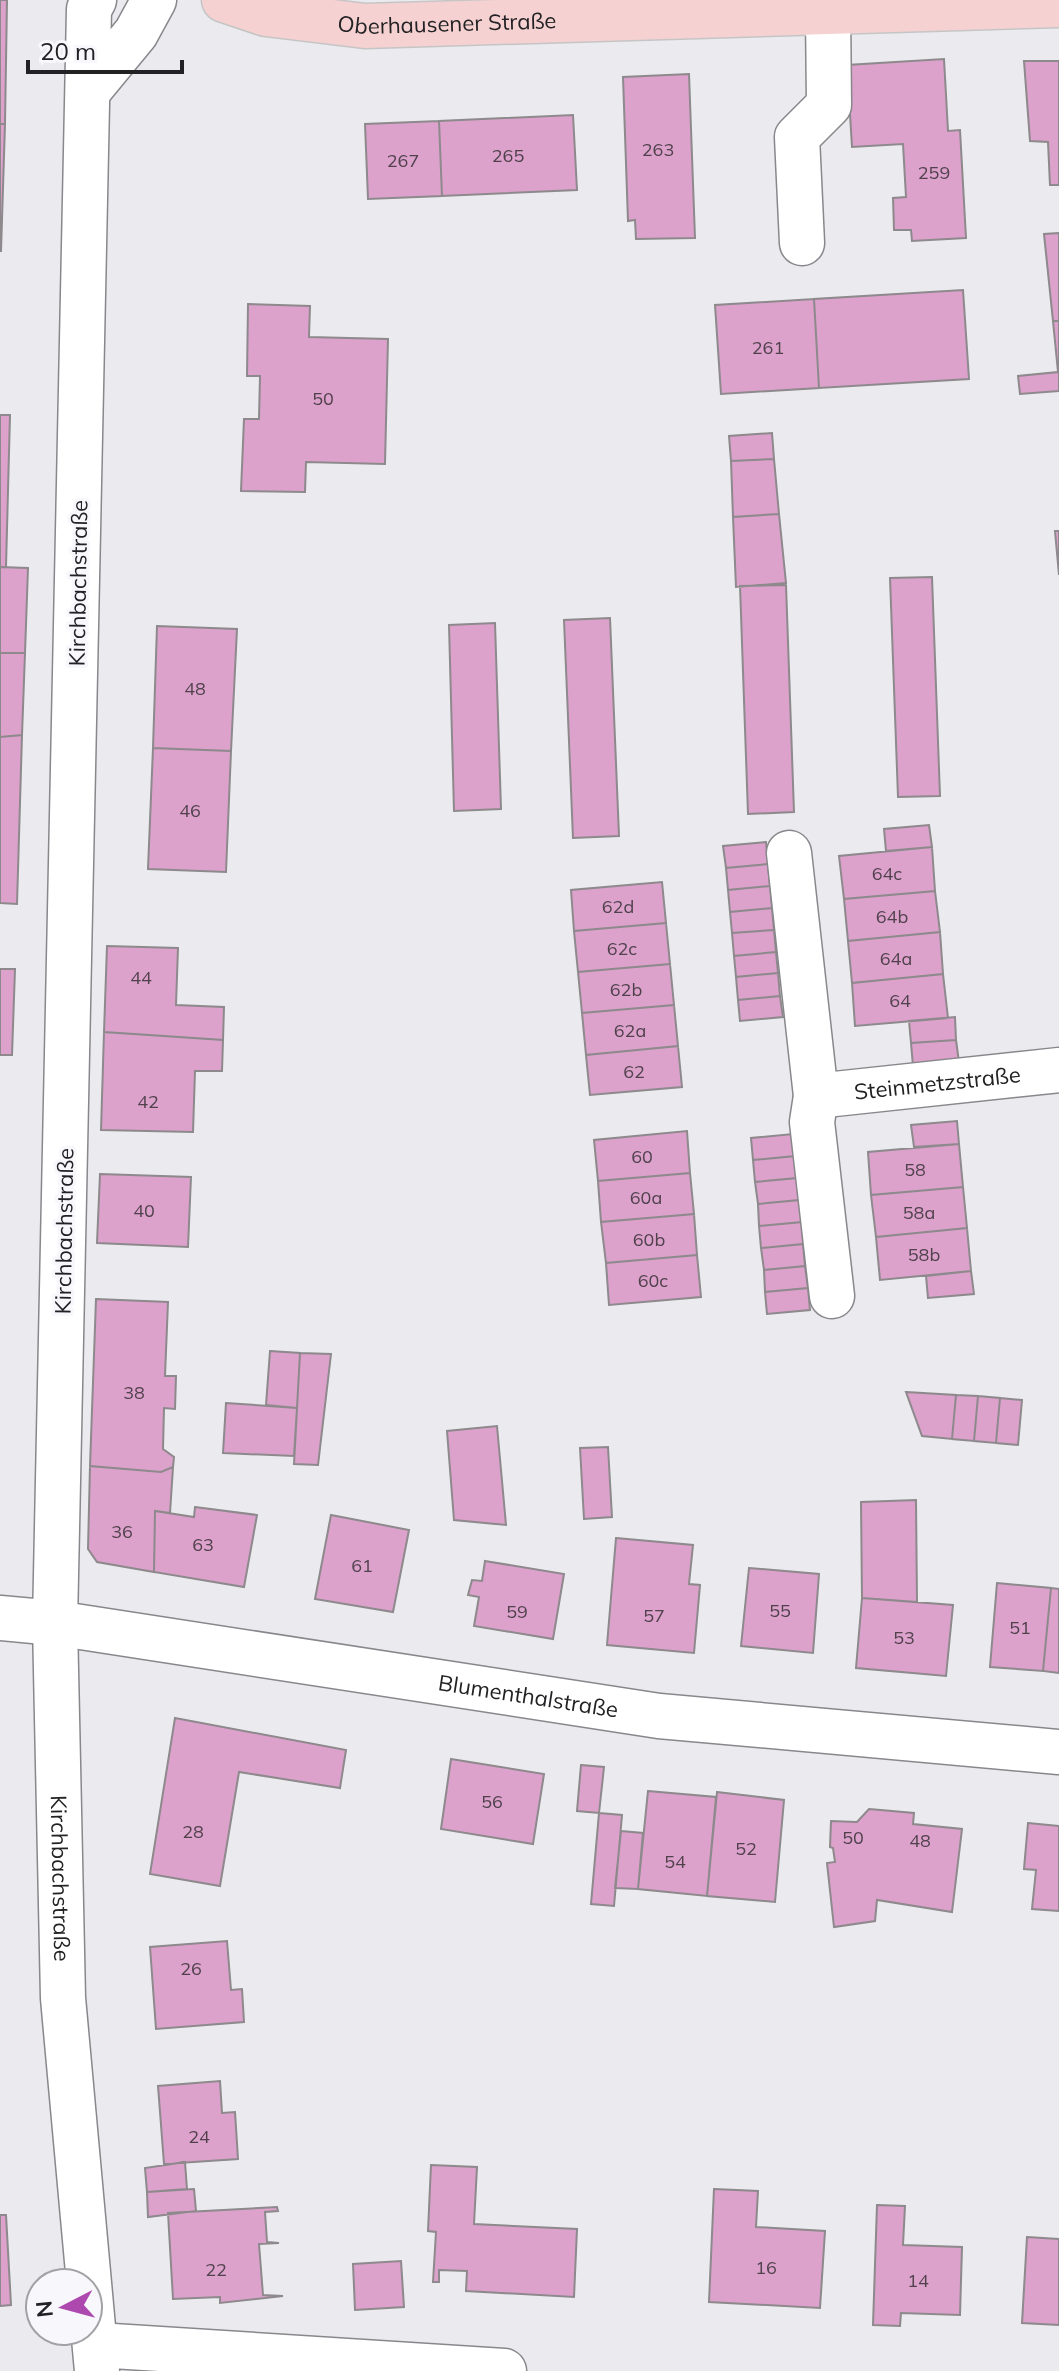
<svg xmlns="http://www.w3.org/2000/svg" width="1059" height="2371" font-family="Mulish,sans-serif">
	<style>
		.building { fill: #dca2cb; stroke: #8d898c; stroke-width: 2 }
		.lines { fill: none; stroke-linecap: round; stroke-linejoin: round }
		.minor-casing { stroke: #88878b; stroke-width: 47 }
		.major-casing { stroke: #c6c5c6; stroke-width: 47 }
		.minor { stroke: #fff; stroke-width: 44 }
		.major { stroke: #f5d1d1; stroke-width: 44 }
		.labels { text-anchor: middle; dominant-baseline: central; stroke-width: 7; stroke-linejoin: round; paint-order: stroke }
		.number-label { font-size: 18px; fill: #50414d }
		.street-label { font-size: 22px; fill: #222123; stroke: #f8f7fc }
	</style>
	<rect width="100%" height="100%" fill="#ebeaef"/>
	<!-- building -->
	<path class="building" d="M0 0H7L5 124H0Z
		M944 59 948 131 960 130 966 238 912 241 911 230H894L893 198 906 197 903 144 852 147 847 65Z
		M1024 61H1059V185H1050L1048 142 1030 141Z
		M689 74 695 238 636 239 635 220 628 221 623 77Z
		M573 115 577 190 442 196 439 121Z
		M439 121 442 196 368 199 365 124Z
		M0 124H5L1 251H0Z
		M1059 233V321H1053L1044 234Z
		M963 290 969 379 819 388 814 299Z
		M814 299 819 388 721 394 715 305Z
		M248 304 310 306 309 337 388 339 385 464 306 462 305 492 241 491 244 419H259L260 376H247Z
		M1053 321H1059V391L1020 394 1018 376 1058 372Z
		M0 415H10L6 567H0Z
		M772 433 774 459 731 461 729 436Z
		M774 459 779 514 733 517 731 461Z
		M779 514 786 583 736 587 733 517Z
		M1055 531H1059V575Z
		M0 567 28 568 25 653H0Z
		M932 577 940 796 898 797 890 578Z
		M786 585 794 812 748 814 740 586Z
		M610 618 619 836 573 838 564 620Z
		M495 623 501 809 454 811 449 625Z
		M157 626 237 629 231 751 153 748Z
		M0 653H25L22 735 0 737Z
		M22 735 17 904 0 903V737Z
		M153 748 231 751 226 872 148 869Z
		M929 825 932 847 886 851 884 829Z
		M766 842 768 864 726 868 723 846Z
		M932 847 935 891 844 899 839 856Z
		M768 864 770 886 728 890 726 868Z
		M662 882 666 923 574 931 571 890Z
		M770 886 772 908 730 912 728 890Z
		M935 891 940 932 848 941 844 899Z
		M772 908 774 930 732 933 730 912Z
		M666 923 670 964 578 972 574 931Z
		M774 930 776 952 734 956 732 933Z
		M940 932 943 974 852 983 848 941Z
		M107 946 178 948 176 1005 224 1007 223 1040 104 1032Z
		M776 952 778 973 736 977 734 956Z
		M670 964 674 1005 582 1013 578 972Z
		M0 969H15L12 1055H0Z
		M778 973 780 996 738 1000 736 977Z
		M943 974 948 1018 855 1026 852 983Z
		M780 996 783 1017 740 1021 738 1000Z
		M674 1005 678 1046 586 1055 582 1013Z
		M955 1017 956 1040 911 1043 909 1021Z
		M104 1032 223 1040 222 1071H195L193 1132 101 1130Z
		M956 1040 959 1062 913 1066 911 1043Z
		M678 1046 682 1087 590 1095 586 1055Z
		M957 1121 959 1144 914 1147 911 1125Z
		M687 1131 690 1173 598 1181 594 1140Z
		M793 1134 795 1156 753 1160 751 1138Z
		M959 1144 963 1187 871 1195 868 1152Z
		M795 1156 797 1178 755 1182 753 1160Z
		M690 1173 694 1214 601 1222 598 1181Z
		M100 1174 191 1177 188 1247 97 1243Z
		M797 1178 799 1200 758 1204 755 1182Z
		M963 1187 967 1228 876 1237 871 1195Z
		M799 1200 802 1222 759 1226 758 1204Z
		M694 1214 697 1255 606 1263 601 1222Z
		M802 1222 803 1244 761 1248 759 1226Z
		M967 1228 971 1271 880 1280 876 1237Z
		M803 1244 805 1266 764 1270 761 1248Z
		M697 1255 701 1297 609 1305 606 1263Z
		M805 1266 808 1288 765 1292 764 1270Z
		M971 1271 974 1294 928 1298 926 1276Z
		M808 1288 810 1310 767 1314 765 1292Z
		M96 1299 168 1302 165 1376H176L175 1409 164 1408 163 1449 174 1457 173 1467 161 1472 90 1466Z
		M270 1351 300 1353 297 1408 266 1405Z
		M300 1353 331 1354 318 1465 294 1464Z
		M906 1392 956 1395 952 1439 922 1436Z
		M956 1395 978 1396 974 1441 952 1439Z
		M978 1396 1000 1398 996 1443 974 1441Z
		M1000 1398 1022 1400 1018 1445 996 1443Z
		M226 1403 297 1408 294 1456 223 1453Z
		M497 1426 506 1525 454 1520 447 1431Z
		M608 1447 612 1517 584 1519 580 1448Z
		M90 1466 161 1472 173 1467 170 1513 155 1511 154 1572 97 1562 88 1549Z
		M916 1500 917 1602 862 1598 861 1502Z
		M195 1507 257 1515 244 1587 154 1572 155 1511 194 1517Z
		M331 1515 409 1530 393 1612 315 1599Z
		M616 1538 693 1545 689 1584 700 1585 694 1653 607 1645Z
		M485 1561 564 1574 553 1639 474 1626 479 1597 468 1595 472 1580 482 1581Z
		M749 1568 819 1574 813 1653 741 1646Z
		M997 1583 1051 1588 1043 1671 990 1667Z
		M1051 1588 1059 1589V1673L1043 1671Z
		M862 1598 953 1605 946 1676 856 1668Z
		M175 1718 346 1750 340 1788 239 1772 220 1886 150 1874Z
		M451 1759 544 1774 533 1844 441 1829Z
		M581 1765 604 1767 599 1813 577 1811Z
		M648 1791 716 1797 707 1896 638 1889Z
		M717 1792 784 1800 775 1902 707 1896Z
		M869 1809 914 1813 913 1824 962 1829 952 1912 877 1900 875 1921 834 1927 827 1863 835 1862 833 1848 830 1847 831 1821 857 1822Z
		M599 1813 622 1815 614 1906 591 1904Z
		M1028 1823 1059 1826V1911L1032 1909 1036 1870 1024 1869Z
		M621 1831 643 1833 638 1889 615 1888Z
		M227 1941 231 1990 242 1989 244 2022 156 2029 150 1947Z
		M220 2081 222 2113 235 2112 238 2159 164 2164 158 2086Z
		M185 2162 187 2189 147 2192 145 2168Z
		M431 2165 477 2167 474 2224 577 2229 574 2297 466 2291 467 2271 439 2270V2282H433L436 2232 428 2231Z
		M194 2189 196 2211 148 2217 147 2192Z
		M714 2189 758 2191 756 2227 825 2231 820 2308 709 2302Z
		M877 2205 905 2206 903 2245 962 2247 960 2315 901 2313 900 2326 873 2325Z
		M277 2207 278 2211 265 2212 267 2242 279 2243 259 2244 263 2295 283 2296 220 2303V2297L173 2299 168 2213Z
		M0 2215H6L11 2305 0 2306Z
		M1027 2237 1059 2239V2325L1022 2323Z
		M401 2261 404 2307 355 2310 353 2264Z"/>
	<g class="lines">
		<defs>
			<g id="minor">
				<path id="s1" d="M94 0 89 9 55 1623 63 1998 97 2371"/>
				<path d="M89 90 136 33 154 0"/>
				<path d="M802 243 797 137 829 105 828 12"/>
				<path d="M789 853 816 1096 812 1122 832 1296"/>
				<path id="s2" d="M816 1096 1059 1070"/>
				<path id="s3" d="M0 1618 55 1623 659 1716 1059 1752"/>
				<path d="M97 2345 504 2371"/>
			</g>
			<g id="major">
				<path id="s4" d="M224 0 266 14 365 26 1059 5"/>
			</g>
		</defs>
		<!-- minor casing -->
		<use href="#minor" class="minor-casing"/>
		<!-- major casing -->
		<use href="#major" class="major-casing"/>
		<!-- minor -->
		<use href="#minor" class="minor"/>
		<!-- major -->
		<use href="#major" class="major"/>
	</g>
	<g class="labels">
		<!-- number labels -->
		<g class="number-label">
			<text x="658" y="149">263</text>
			<text x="508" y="155">265</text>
			<text x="403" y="160">267</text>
			<text x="934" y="172">259</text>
			<text x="768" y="347">261</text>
			<text x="323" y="398">50</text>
			<text x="195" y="688">48</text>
			<text x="190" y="810">46</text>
			<text x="887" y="873">64c</text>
			<text x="618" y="906">62d</text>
			<text x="892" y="916">64b</text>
			<text x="622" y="948">62c</text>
			<text x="896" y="958">64a</text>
			<text x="141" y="977">44</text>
			<text x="626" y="989">62b</text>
			<text x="900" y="1000">64</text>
			<text x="630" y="1030">62a</text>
			<text x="634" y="1071">62</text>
			<text x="148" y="1101">42</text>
			<text x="642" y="1156">60</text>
			<text x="915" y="1169">58</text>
			<text x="646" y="1197">60a</text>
			<text x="144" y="1210">40</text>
			<text x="919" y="1212">58a</text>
			<text x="649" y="1239">60b</text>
			<text x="924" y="1254">58b</text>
			<text x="653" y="1280">60c</text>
			<text x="134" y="1392">38</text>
			<text x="122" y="1531">36</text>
			<text x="203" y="1544">63</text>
			<text x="362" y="1565">61</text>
			<text x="780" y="1610">55</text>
			<text x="517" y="1611">59</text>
			<text x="654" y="1615">57</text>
			<text x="1020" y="1627">51</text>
			<text x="904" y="1637">53</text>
			<text x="492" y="1801">56</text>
			<text x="193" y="1831">28</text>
			<text x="853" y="1837">50</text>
			<text x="920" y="1840">48</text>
			<text x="746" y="1848">52</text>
			<text x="675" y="1861">54</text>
			<text x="191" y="1968">26</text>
			<text x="199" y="2136">24</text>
			<text x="766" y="2267">16</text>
			<text x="216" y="2269">22</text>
			<text x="918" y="2280">14</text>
		</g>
		<!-- street labels -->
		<g class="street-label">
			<text stroke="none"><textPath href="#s4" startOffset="226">Oberhausener Straße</textPath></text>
			<text transform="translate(78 583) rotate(-89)">Kirchbachstraße</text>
			<text stroke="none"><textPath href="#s2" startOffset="122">Steinmetzstraße</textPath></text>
			<text transform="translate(64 1231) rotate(-89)">Kirchbachstraße</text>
			<text stroke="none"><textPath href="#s3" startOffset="534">Blumenthalstraße</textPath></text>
			<text stroke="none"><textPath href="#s1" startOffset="1880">Kirchbachstraße</textPath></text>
		</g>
	</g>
	<!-- north arrow -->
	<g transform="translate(64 2307) rotate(264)"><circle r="38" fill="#f8f7fc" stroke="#a2a1a5" stroke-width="2"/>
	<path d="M0-6L14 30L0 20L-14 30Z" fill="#ad48ae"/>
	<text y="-12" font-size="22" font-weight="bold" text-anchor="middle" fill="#222123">N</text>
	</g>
	<!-- scale -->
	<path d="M28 60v12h154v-12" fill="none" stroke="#222123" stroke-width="4"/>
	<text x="40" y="60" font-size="24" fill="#222123" stroke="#f8f7fc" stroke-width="6" paint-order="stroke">20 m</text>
</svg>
